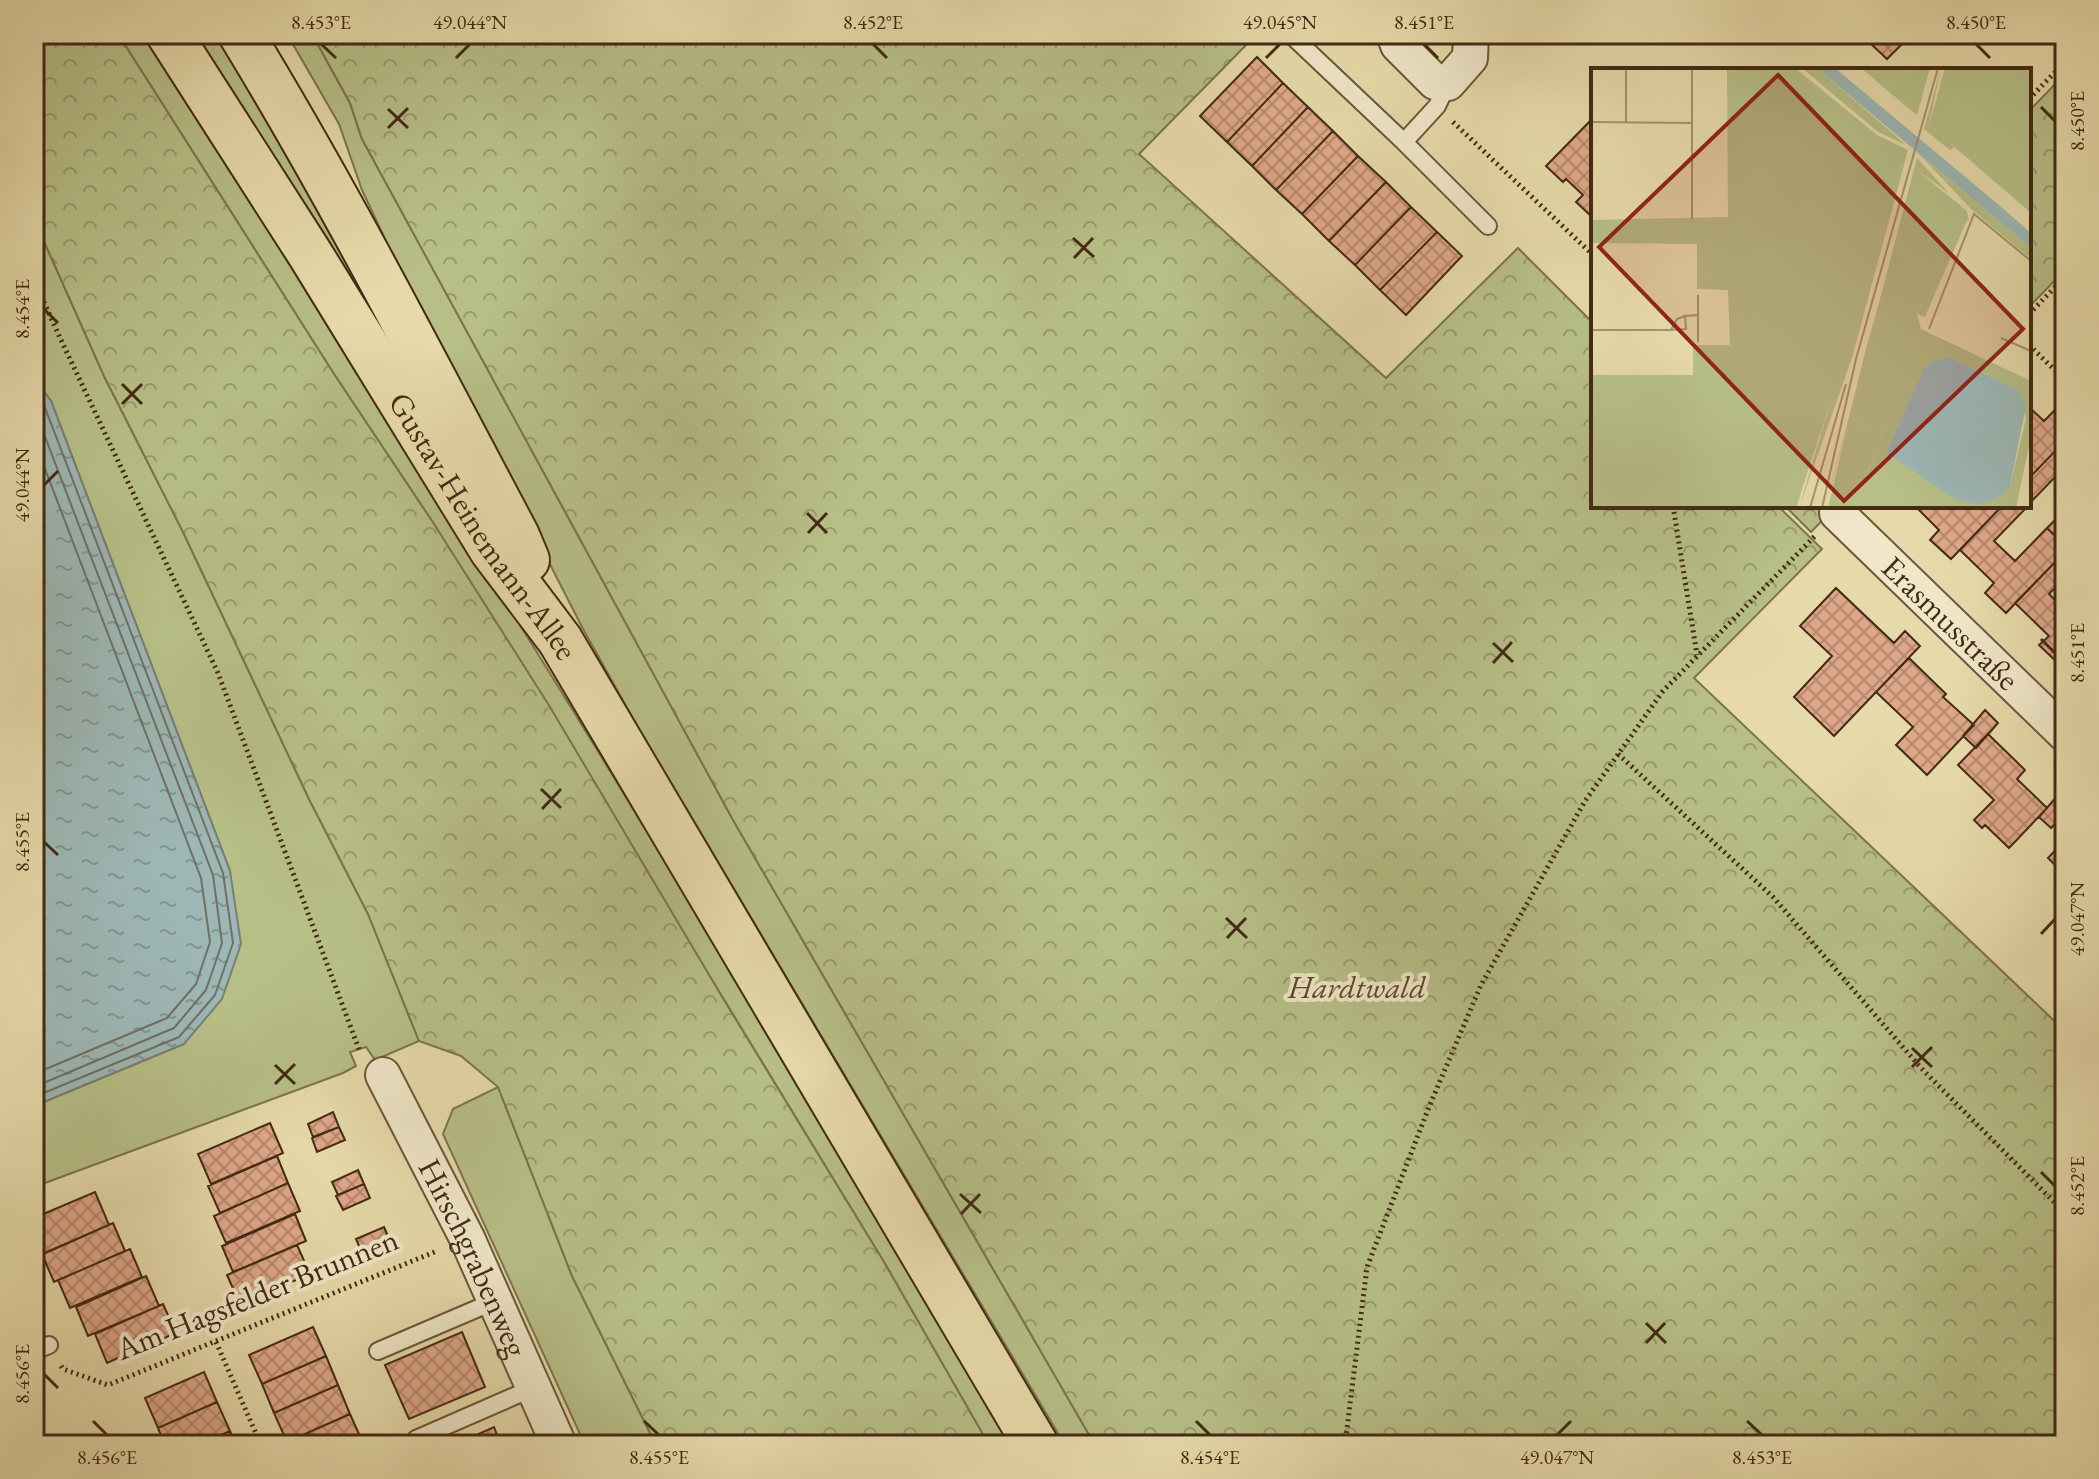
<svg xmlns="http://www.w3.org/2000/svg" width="2099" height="1479" font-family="'EB Garamond',serif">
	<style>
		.green { fill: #b7bf87; stroke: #7d744e; stroke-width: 2 }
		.forest { fill: url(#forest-crowns); stroke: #7d744e; stroke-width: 2 }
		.water { fill: url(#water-ripples); stroke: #797f75; stroke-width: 2 }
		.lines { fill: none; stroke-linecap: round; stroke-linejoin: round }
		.shore { stroke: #707064; stroke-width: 2 }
		.building { fill: url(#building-cross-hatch); stroke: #432a14; stroke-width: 2 }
		.lane-casing { stroke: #6c563a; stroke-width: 20 }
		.street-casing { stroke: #6c563a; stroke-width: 38 }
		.primary-casing { stroke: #432a14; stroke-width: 48 }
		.path { stroke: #432a14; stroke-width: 5; stroke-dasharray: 2 4; stroke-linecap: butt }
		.lane { stroke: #efe7c8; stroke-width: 16 }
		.street { stroke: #efe7c8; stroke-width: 34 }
		.primary { stroke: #e7daaa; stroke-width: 44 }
		.ticks { fill: none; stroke: #432a14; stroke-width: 3 }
		.labels { text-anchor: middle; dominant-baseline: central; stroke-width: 8; stroke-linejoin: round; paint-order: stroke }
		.street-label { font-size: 32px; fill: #432a14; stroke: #efe7c8 }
		.park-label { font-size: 32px; font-style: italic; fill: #5a482b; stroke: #efe7c8 }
		.inset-road { fill: none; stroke: #a5946e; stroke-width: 2 }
		.view { fill: #8f2418; fill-opacity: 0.15; stroke: #8f2418; stroke-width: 4 }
		.inset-edge { fill: none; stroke: #432a14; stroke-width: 4 }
		.neatline { fill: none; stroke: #432a14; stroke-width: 3 }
		.ticks-label { font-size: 20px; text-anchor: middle; fill: #432a14 }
	</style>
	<defs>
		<pattern id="forest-crowns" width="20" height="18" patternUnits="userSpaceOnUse" patternTransform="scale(2)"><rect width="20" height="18" fill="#b7bf87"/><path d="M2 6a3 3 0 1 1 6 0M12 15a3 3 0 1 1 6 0" fill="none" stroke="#969b6d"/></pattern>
		<pattern id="water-ripples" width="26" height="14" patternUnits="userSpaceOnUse" patternTransform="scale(2)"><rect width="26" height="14" fill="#9db7b5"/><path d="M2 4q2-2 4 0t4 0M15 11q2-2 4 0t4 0" fill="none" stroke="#829592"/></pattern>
		<pattern id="building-cross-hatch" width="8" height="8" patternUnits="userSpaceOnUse" patternTransform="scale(2)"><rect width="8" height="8" fill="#dfa789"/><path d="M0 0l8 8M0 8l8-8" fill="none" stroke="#b6886f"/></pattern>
	</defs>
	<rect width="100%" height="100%" fill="#e7daaa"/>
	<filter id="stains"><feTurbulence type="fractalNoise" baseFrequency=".0025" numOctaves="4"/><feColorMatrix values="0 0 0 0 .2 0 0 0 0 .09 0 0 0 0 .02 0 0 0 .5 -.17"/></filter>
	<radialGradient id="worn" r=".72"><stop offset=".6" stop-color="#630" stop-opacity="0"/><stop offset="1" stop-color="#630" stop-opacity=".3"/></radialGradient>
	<!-- green -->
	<path class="green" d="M118 34H142C321 308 498 584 667 865 783 1058 895 1252 1012 1445H989L884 1262 434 524 334 374Z
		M195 34H218L320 205 368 299 366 303Z
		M287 34H312L350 103 362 139 733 820 1095 1445H1065L641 733 582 627 405 281 362 190 339 124Z
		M34 219 104 376 183 532 309 799 368 914 419 1041 375 1060 366 1047 350 1052 356 1066 343 1073 34 1187V1106L184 1044 230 871 51 401 34 378Z
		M498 1087 572 1276 656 1445H585L443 1134 453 1109Z"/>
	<!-- forest -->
	<path class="forest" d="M34 34H118L334 374 434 524 550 707 724 1000 884 1262 989 1445H656L572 1276 498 1087 461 1056 419 1041 368 914 309 799 183 532 104 376 34 219Z
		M312 34H1257L1139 154 1386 378 1518 248 1593 323V506H1778L1822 549 1694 678 2065 1031V1445H1095L733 820 362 139 350 103Z
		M2065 74V270L2029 307V111Z
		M1785 506H1836L1811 532Z"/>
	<!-- water -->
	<path class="water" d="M34 378 51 401 230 871 241 944 222 999 184 1044 34 1106Z"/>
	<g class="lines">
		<!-- shore -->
		<path class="shore" d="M34 391 44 405 223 873 233 943 215 995 179 1037 34 1097
			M34 408 213 875 222 943 206 990 174 1028 34 1087
			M34 440 201 878 210 942 196 984 167 1018 34 1074"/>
	</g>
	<!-- building -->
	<path class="building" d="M1869 34H1912L1887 59 1870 43 1874 39Z
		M1257 57 1283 83 1227 142 1200 116Z
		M1283 83 1308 107 1252 166 1227 142Z
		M1308 107 1333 131 1276 190 1252 166Z
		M1593 118V218L1576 202 1583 195 1566 179 1563 182 1546 166Z
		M1333 131 1358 156 1302 214 1276 190Z
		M1358 156 1386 182 1329 241 1302 214Z
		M1386 182 1411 207 1355 265 1329 241Z
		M1411 207 1437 232 1380 290 1355 265Z
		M1437 232 1462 256 1406 315 1380 290Z
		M2065 332V348L2057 340Z
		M2029 407 2044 421 2054 411 2065 421V441L2029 478Z
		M2065 441V483L2057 475 2029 504V478Z
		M1915 506H1958L1960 508 1963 506H2002L1951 559 1930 540 1939 530Z
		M2002 506H2024L2026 508 1994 541 2015 561 2047 528 2065 546V552L2006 613 1985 593 1994 583 1960 550Z
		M2065 510V546L2047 528Z
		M2065 552V577L2049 594 2065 610V662L2061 666 2039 645 2049 636 2015 603Z
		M1836 588 1894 643 1905 631 1920 646 1834 736 1794 697 1832 656 1800 626Z
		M1909 658 1946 694 1943 697 1974 725 1927 775 1896 745 1913 727 1876 692Z
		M1985 710 1998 723 1976 748 1963 736Z
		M1988 734 2025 770 2017 779 2047 808 2009 848 1985 825 1982 828 1974 820 1994 800 1958 765Z
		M2065 787V813L2051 828 2039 817Z
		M2065 813V831L2056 823Z
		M2065 840V875L2048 858Z
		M2065 932V949L2057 941Z
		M333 1112 339 1127 313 1137 308 1124Z
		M270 1123 283 1153 211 1184 198 1154Z
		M339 1127 345 1140 317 1152 312 1138Z
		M277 1156 288 1183 220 1213 208 1186Z
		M358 1170 364 1184 338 1195 332 1182Z
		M288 1183 300 1211 226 1243 214 1216Z
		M364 1184 370 1198 343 1210 336 1196Z
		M95 1192 109 1225 39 1256 34 1244V1218Z
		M295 1214 306 1241 233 1272 222 1246Z
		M113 1223 125 1251 54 1282 42 1254Z
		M384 1227 390 1241 362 1253 356 1239Z
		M297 1245 310 1274 240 1304 227 1275Z
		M130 1249 142 1277 70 1308 58 1280Z
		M146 1276 159 1306 88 1336 76 1307Z
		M163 1304 176 1333 107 1363 95 1334Z
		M313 1327 326 1356 262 1384 249 1355Z
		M462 1332 485 1387 409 1419 385 1365Z
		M326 1356 338 1385 274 1413 262 1384Z
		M204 1372 217 1402 158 1428 145 1398Z
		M338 1385 350 1414 287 1442 274 1413Z
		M217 1402 230 1431 198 1445H165L158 1428Z
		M350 1414 363 1443 359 1445H289L287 1442Z
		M494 1427 501 1445H454Z
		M230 1431 236 1445H198Z"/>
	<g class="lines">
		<defs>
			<path id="lane" d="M1290 34 1404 142
				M1448 83 1437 106 1404 142 1488 226
				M34 1351 49 1345
				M378 1351 495 1301
				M416 1439 533 1388"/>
			<g id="street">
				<path d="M1394 34 1398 45 1435 82 1448 83 1470 58 1471 34"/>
				<path id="s1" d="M1837 513 2065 734"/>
				<path id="s2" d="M383 1075 467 1238 559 1445"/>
			</g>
			<g id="primary">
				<path id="s3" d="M169 34 310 254 492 550 560 640 1036 1445"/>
				<path d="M241 34C341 198 427 367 517 536L527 560"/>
			</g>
		</defs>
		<!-- lane casing -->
		<use href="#lane" class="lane-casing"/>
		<!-- street casing -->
		<use href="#street" class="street-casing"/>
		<!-- primary casing -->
		<use href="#primary" class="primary-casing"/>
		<!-- path -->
		<path class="path" d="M2051 34 2065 47
			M2029 99 2065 62
			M1453 122 1593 255
			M34 280 61 340 218 673 360 1052
			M2029 314 2065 277
			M2029 345 2065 380
			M1673 506 1697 655
			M1618 754 1773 897 1921 1068 2065 1213
			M34 1312 39 1322
			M216 1342 261 1445
			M61 1366 63 1369 108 1385 437 1251
			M1345 1445 1367 1267 1429 1107 1481 985 1585 801 1663 691 1815 536"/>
		<!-- lane -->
		<use href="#lane" class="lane"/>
		<!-- street -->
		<use href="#street" class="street"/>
		<!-- primary -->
		<use href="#primary" class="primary"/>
	</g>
	<!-- ticks -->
	<path class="ticks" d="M321 44 336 58M873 44 887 58M1424 44 1438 58M1976 44 1990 58M456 58 470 44M1266 58 1280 44M2041 107 2055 121M388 109 408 128M388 128 408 108M1073 238 1094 257M1074 258 1093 238M44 309 58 323M122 384 142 404M122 404 142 384M44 485 58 471M807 513 827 533M808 533 827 513M2041 639 2055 653M1493 643 1513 662M1493 663 1512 642M541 789 561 808M542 809 561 789M44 842 58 855M1226 918 1247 938M2041 934 2055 919M1227 938 1246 918M1912 1048 1932 1067M275 1065 295 1084M1912 1067 1932 1047M275 1084 295 1064M2041 1172 2055 1186M960 1194 981 1213M961 1214 980 1194M1646 1323 1666 1343M1646 1343 1665 1323M44 1374 58 1388M93 1421 107 1435M644 1421 659 1435M1196 1421 1210 1435M1747 1421 1762 1435M1557 1435 1571 1421"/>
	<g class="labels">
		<!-- street labels -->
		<g class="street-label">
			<text stroke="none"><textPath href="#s3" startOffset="584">Gustav-Heinemann-Allee</textPath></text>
			<text stroke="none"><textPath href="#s1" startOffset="158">Erasmusstraße</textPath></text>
			<text stroke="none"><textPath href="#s2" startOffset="204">Hirschgrabenweg</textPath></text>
			<text transform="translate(257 1294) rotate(-22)">Am Hagsfelder Brunnen</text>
		</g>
		<!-- park labels -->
		<g class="park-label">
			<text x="1357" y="987">Hardtwald</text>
		</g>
	</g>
	<!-- overview -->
	<g transform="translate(1591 68)">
		<rect width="440" height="440" fill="#e7daaa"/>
		<path d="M204 0 286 67 317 82 261 290 208 440 310 96ZM211 0H226L315 77 287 64ZM350 0 338 57 363 79 359 82 333 61ZM329 87 440 180V191L379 140ZM326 90 358 125 327 103 234 440ZM366 148 376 152 334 249 326 246ZM330 261 440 313V368L425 440H264ZM358 289 427 322 435 351 419 417 364 431 295 385 331 304Z" fill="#b7bf87" fill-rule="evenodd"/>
		<path d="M136 0H204L310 95 267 249 205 440H0V307H102V277H139L137 222 106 221V176L0 175V152L137 149ZM270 0H339L326 47 316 39ZM354 0H440V145L338 57ZM327 103 376 143 378 153 366 148 326 246 330 261 264 440H237L274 284Z" fill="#b7bf87"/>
		<path d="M226 0H244L415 143 440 165V180ZM358 289 427 322 435 338 419 417 410 428 387 437 364 431 295 385 331 304 339 294Z" fill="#9db7b5"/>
		<path class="inset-road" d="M0 54 101 55M35 54V0M101 151V0M107 247V274M94 248 95 261 80 262 86 251ZM94 248 107 247V227M338 261 383 146 440 193M0 262H80M410 270 440 283M219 440 255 316M231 440 265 291 347 0"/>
		<path class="view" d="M187 7 432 261 253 433 8 179Z"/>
		<rect width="440" height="440" class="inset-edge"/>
	</g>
	<!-- margin -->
	<rect width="2099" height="1479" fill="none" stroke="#e7daaa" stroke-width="88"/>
	<rect x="44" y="44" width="2011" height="1391" class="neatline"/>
	<g class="ticks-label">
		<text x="321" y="29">8.453°E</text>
		<text x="470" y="29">49.044°N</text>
		<text x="873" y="29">8.452°E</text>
		<text x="1280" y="29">49.045°N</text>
		<text x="1424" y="29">8.451°E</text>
		<text x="1976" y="29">8.450°E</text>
		<text transform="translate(2077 121) rotate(-90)" y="7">8.450°E</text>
		<text transform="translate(22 309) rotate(-90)" y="7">8.454°E</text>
		<text transform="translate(22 485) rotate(-90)" y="7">49.044°N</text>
		<text transform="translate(2077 653) rotate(-90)" y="7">8.451°E</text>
		<text transform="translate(22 842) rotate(-90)" y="7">8.455°E</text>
		<text transform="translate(2077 919) rotate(-90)" y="7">49.047°N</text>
		<text transform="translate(2077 1186) rotate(-90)" y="7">8.452°E</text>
		<text transform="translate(22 1374) rotate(-90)" y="7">8.456°E</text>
		<text x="107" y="1464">8.456°E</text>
		<text x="659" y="1464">8.455°E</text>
		<text x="1210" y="1464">8.454°E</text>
		<text x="1557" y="1464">49.047°N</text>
		<text x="1762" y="1464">8.453°E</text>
	</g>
	<rect width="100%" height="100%" filter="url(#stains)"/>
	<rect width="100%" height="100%" fill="url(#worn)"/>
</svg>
